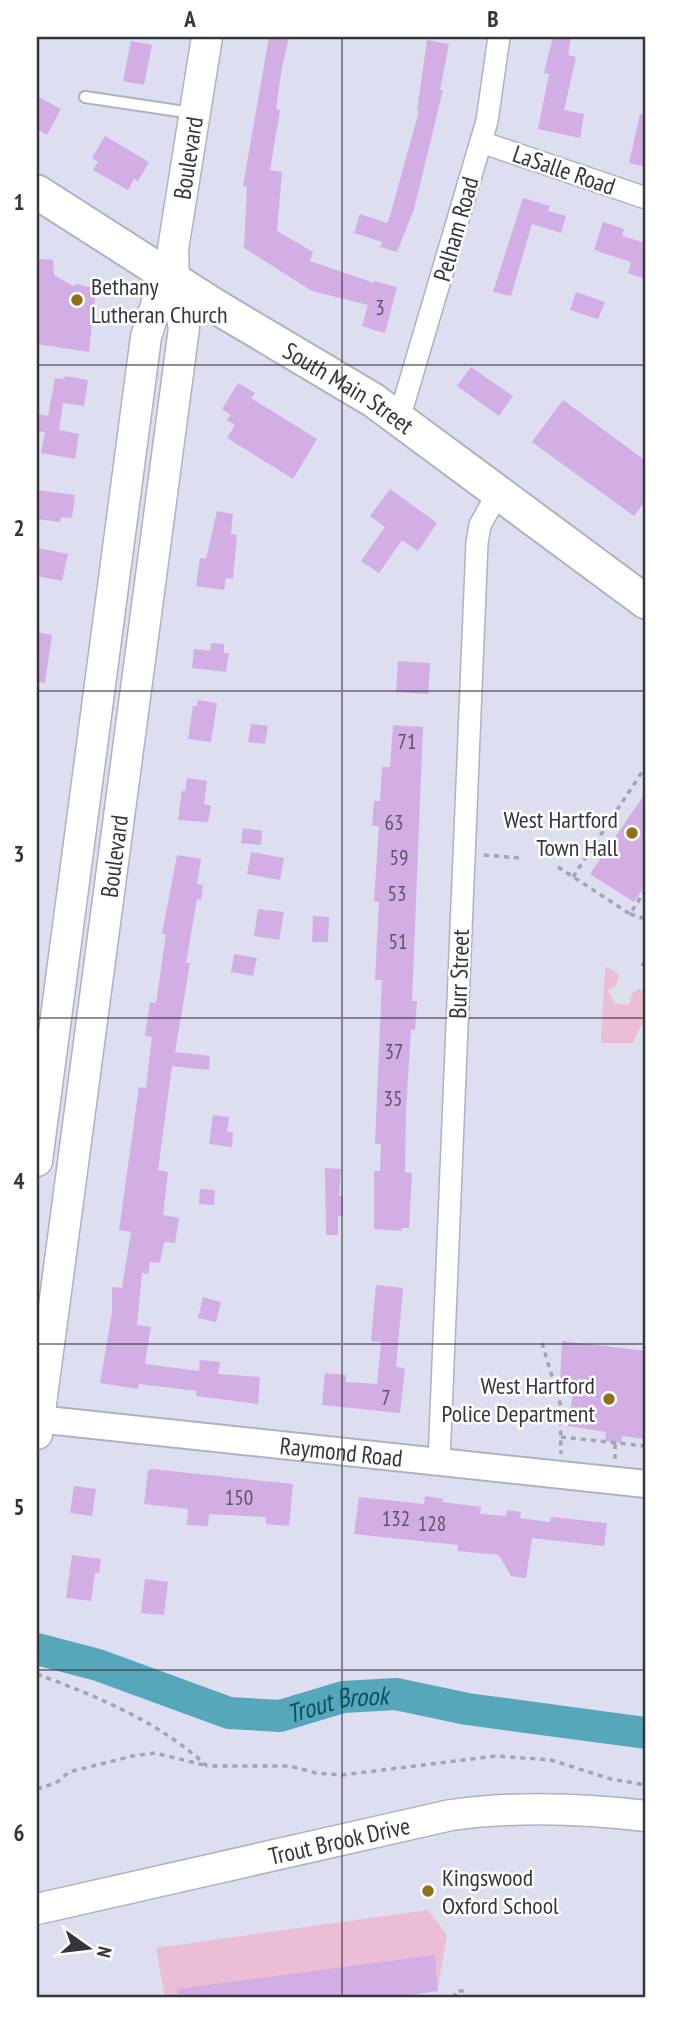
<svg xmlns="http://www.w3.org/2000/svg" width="683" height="2035" font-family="'PT Sans Narrow',sans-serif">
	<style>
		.green { fill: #ecbed5 }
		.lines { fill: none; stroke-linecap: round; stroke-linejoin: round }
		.river { stroke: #57a7bb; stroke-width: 32 }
		.building { fill: #d2aee4 }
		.service-casing { stroke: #afb1c2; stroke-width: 14 }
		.minor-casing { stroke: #afb1c2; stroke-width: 24 }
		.tertiary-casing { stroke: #afb1c2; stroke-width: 30 }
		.secondary-casing { stroke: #afb1c2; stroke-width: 33 }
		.primary-casing { stroke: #afb1c2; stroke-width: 37 }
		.path { stroke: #a3a4b2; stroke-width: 3.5; stroke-dasharray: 5 5; stroke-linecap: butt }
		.service { stroke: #fff; stroke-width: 10 }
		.minor { stroke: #fff; stroke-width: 21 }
		.tertiary { stroke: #fff; stroke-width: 26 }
		.secondary { stroke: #fff; stroke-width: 30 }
		.primary { stroke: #fff; stroke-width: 33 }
		.grid { fill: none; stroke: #35363d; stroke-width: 2; stroke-opacity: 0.55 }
		.poi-dot { fill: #927017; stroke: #fff; stroke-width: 2.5 }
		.labels { text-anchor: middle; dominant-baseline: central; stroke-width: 5; stroke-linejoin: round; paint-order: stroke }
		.number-label { font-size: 21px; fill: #5c5467 }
		.street-label { font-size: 24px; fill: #35363d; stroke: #fff }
		.poi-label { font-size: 24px; fill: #35363d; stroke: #fff; text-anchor: start }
		.water-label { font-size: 26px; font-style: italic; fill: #07505e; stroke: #fff }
		.neatline { fill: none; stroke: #35363d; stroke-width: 2.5 }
		.grid-label { font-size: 23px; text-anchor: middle; font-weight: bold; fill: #35363d }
	</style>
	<rect width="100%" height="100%" fill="#dddef0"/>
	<!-- green -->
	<path class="green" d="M608 967 619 975 616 986 608 990 614 1003 629 1005 632 994 639 988 646 992V1015L633 1043H601L605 968Z
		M428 1910 447 1935 438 1987 340 1970 344 1998H165L156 1948Z"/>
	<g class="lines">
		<!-- river -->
		<path class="river" id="s1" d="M37 1649 98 1665 229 1713 280 1716 343 1697 396 1694 467 1709 646 1733"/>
	</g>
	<!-- building -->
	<path class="building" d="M269 37H289L282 67 276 109 280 110 270 170 282 172 277 231 313 252 310 261 374 283V281L397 287 385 333 362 326 368 305 312 291 244 248 247 187 243 186Z
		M553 37H571L568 55 576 57 564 110 584 114 580 138 538 129 549 74 544 73Z
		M427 40 449 44 440 90H443L414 209 397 252 380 247 382 242 354 233 360 214 387 223 390 216 419 111H417Z
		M131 41 152 45 144 85 123 81Z
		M37 96 61 109 47 135 37 129Z
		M640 114 646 115V167L629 163Z
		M105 136 149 162 138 181 134 179 128 190 93 170 98 162 92 158Z
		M523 198 550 206 548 211 566 216 561 233 532 224 511 296 493 292Z
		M603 222 624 229 622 236 646 243V279L628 273 631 262 594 250Z
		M39 259 53 260 54 275 73 286 77 284 96 289 89 352 37 344Z
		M576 292 605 302 598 319 570 310Z
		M471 367 513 396 499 416 457 386Z
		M65 376 88 380 84 406 63 403 59 430 79 434 75 459 41 453 45 432 37 431V414L48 416 55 378 64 379Z
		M238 383 255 393 251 398 317 439 293 479 227 438 235 425 227 420 231 415 222 409Z
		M563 400 646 461V500L634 516 532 442Z
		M390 489 437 523 418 551 402 540 379 573 361 561 385 527 370 516Z
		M37 490 75 495 72 518 61 517 60 522 37 519Z
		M217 511 233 514 231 534 237 535 233 579 226 578 224 590 196 586 200 558 206 559Z
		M37 548 68 554 62 581 37 576Z
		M37 632 52 635 45 683 37 682Z
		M211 643 224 644V653H229L226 672 192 668 194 649 210 651Z
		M398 661 430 663 428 694 396 692Z
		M198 700 217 703 211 742 188 739 193 706H197Z
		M251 724 268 726 265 744 248 742Z
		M393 725 423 727 412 1001H417L415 1030 411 1029 406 1110 405 1172 412 1173 410 1210 409 1228H402V1231L374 1229V1171H380L381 1144H375L382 980H375L379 902 374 901 379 826H372L374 801H380L382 767H390Z
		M187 778 207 781 204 804 211 806 208 822 178 820 182 791H185Z
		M646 792V884L634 902 590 874Z
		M243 828 262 831 261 845 241 843Z
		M251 852 284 858 280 880 247 874Z
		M177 855 201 859 197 884 203 885 201 900 197 899 186 963H190L175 1052 210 1056 209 1070 172 1066 158 1170 168 1172 163 1215 179 1218 175 1243 164 1242 160 1263 150 1262 148 1274 142 1273 137 1325 151 1327 145 1364 199 1371 200 1360 220 1362 218 1374 260 1377 258 1404 196 1396 197 1391 139 1384 138 1389 100 1383 112 1313V1287L122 1288 131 1232 119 1230 139 1087 146 1088 152 1037 145 1036 150 1002 156 1003 166 934H162Z
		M258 909 284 912 279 940 254 936Z
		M313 916 329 917 328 942H312Z
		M234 954 257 958 253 976 231 972Z
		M213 1115 229 1117 227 1132H233L232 1147 209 1144Z
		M325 1168 341 1169 339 1196H343V1216H338V1235H326Z
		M200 1189 215 1190 214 1205 199 1204Z
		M376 1285 403 1288 396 1367 405 1368 400 1413 322 1405 325 1373 346 1375V1382L377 1384 381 1342 371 1341Z
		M203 1297 221 1302 216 1322 198 1318Z
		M562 1341 646 1351V1439L622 1436 621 1443 605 1441 606 1432 568 1426 574 1386 560 1383Z
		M151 1469 293 1484 289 1526 266 1524V1517L209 1514 208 1526 187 1525 188 1509 144 1504 148 1471Z
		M74 1486 96 1489 92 1516 70 1513Z
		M425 1496 443 1499 442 1502 481 1507 480 1514 506 1516 507 1510 521 1512 520 1518 550 1522 551 1517 607 1523 604 1546 532 1538 526 1578 511 1576 499 1555 458 1551V1545L354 1534 359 1497 424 1504Z
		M72 1555 101 1559 99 1573H95L91 1601 66 1598Z
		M145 1579 168 1582 164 1615 141 1613Z
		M435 1955 438 1991 390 1998H178L177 1989Z"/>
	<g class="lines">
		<defs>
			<path id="service" d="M85 97 192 113"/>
			<path id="minor" d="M481 142 646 198
				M399 419 487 121 499 37
				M439 1461 477 543 480 525 498 493"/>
			<g id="tertiary">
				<path id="s2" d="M37 1419 646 1484"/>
			</g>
			<g id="secondary">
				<path d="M37 1161 146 337 157 302 174 280"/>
				<path id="s3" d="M37 1434 184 328 174 280 173 249 207 37"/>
				<path id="s4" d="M37 1909 451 1815C517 1806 580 1808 646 1816"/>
			</g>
			<g id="primary">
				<path id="s5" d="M37 192 215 306 373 400 646 602"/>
			</g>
		</defs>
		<!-- service casing -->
		<use href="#service" class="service-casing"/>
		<!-- minor casing -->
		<use href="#minor" class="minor-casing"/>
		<!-- tertiary casing -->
		<use href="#tertiary" class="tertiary-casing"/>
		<!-- secondary casing -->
		<use href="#secondary" class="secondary-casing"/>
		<!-- primary casing -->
		<use href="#primary" class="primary-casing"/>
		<!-- path -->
		<path class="path" d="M484 855 519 858
			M558 867 630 914 646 889
			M573 877 646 766
			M630 914 646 919
			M642 966 646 960
			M542 1343 560 1403 561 1454
			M561 1437 646 1446
			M615 1459V1442
			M37 1674C98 1697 158 1721 207 1766H290L316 1773 342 1775 496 1756 551 1760 611 1779 646 1785
			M37 1789 56 1783 69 1772 133 1756 155 1753 204 1765
			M454 1998 456 1991H465"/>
		<!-- service -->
		<use href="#service" class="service"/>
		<!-- minor -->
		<use href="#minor" class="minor"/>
		<!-- tertiary -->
		<use href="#tertiary" class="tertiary"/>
		<!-- secondary -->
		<use href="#secondary" class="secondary"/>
		<!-- primary -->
		<use href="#primary" class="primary"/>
	</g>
	<!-- grid -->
	<path class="grid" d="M342 37V1998M37 365H646M37 691H646M37 1018H646M37 1344H646M37 1670H646"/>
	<!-- markers -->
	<g class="poi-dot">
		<circle cx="77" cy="300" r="7"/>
		<circle cx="632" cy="833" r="7"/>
		<circle cx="609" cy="1399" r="7"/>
		<circle cx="428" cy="1891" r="7"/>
	</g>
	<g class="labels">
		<!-- number labels -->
		<g class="number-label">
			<text x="380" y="307">3</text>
			<text x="407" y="741">71</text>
			<text x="394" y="822">63</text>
			<text x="399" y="857">59</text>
			<text x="397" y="893">53</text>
			<text x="398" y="941">51</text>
			<text x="394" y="1051">37</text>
			<text x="393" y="1098">35</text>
			<text x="386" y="1397">7</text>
			<text x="239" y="1497">150</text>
			<text x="396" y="1518">132</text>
			<text x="432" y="1523">128</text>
		</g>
		<!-- street labels -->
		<g class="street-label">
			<text stroke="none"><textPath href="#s3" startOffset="1288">Boulevard</textPath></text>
			<text transform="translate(564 170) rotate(19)">LaSalle Road</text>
			<text transform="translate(456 229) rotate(-74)">Pelham Road</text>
			<text stroke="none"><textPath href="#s5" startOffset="368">South Main Street</textPath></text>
			<text stroke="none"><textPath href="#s3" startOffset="583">Boulevard</textPath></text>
			<text transform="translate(459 974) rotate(-88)">Burr Street</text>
			<text stroke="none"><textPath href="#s2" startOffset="306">Raymond Road</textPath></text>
			<text stroke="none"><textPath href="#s4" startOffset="310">Trout Brook Drive</textPath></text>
		</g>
		<!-- poi labels -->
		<g class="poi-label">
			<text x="91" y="286">Bethany<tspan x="91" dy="28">Lutheran Church</tspan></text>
			<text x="618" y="819" text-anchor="end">West Hartford<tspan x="618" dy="28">Town Hall</tspan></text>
			<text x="595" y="1385" text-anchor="end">West Hartford<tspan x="595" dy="28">Police Department</tspan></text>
			<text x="442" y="1877">Kingswood<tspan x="442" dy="28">Oxford School</tspan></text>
		</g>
		<!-- water labels -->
		<g class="water-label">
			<text stroke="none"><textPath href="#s1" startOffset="313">Trout Brook</textPath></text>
		</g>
	</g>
	<!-- border -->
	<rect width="683" height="2035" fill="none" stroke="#ffffff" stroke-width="77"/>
	<!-- north arrow -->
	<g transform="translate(88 1948) rotate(104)" stroke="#ffffff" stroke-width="5" paint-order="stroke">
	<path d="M0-5L12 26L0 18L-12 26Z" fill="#35363d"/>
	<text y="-10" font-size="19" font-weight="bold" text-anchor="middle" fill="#35363d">N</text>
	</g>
	<rect x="38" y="38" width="606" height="1958" class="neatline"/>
	<g class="grid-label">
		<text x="190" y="27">A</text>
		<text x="493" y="27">B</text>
		<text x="19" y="210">1</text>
		<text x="19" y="536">2</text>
		<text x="19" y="862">3</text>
		<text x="19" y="1189">4</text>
		<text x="19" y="1515">5</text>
		<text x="19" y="1841">6</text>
	</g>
</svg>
